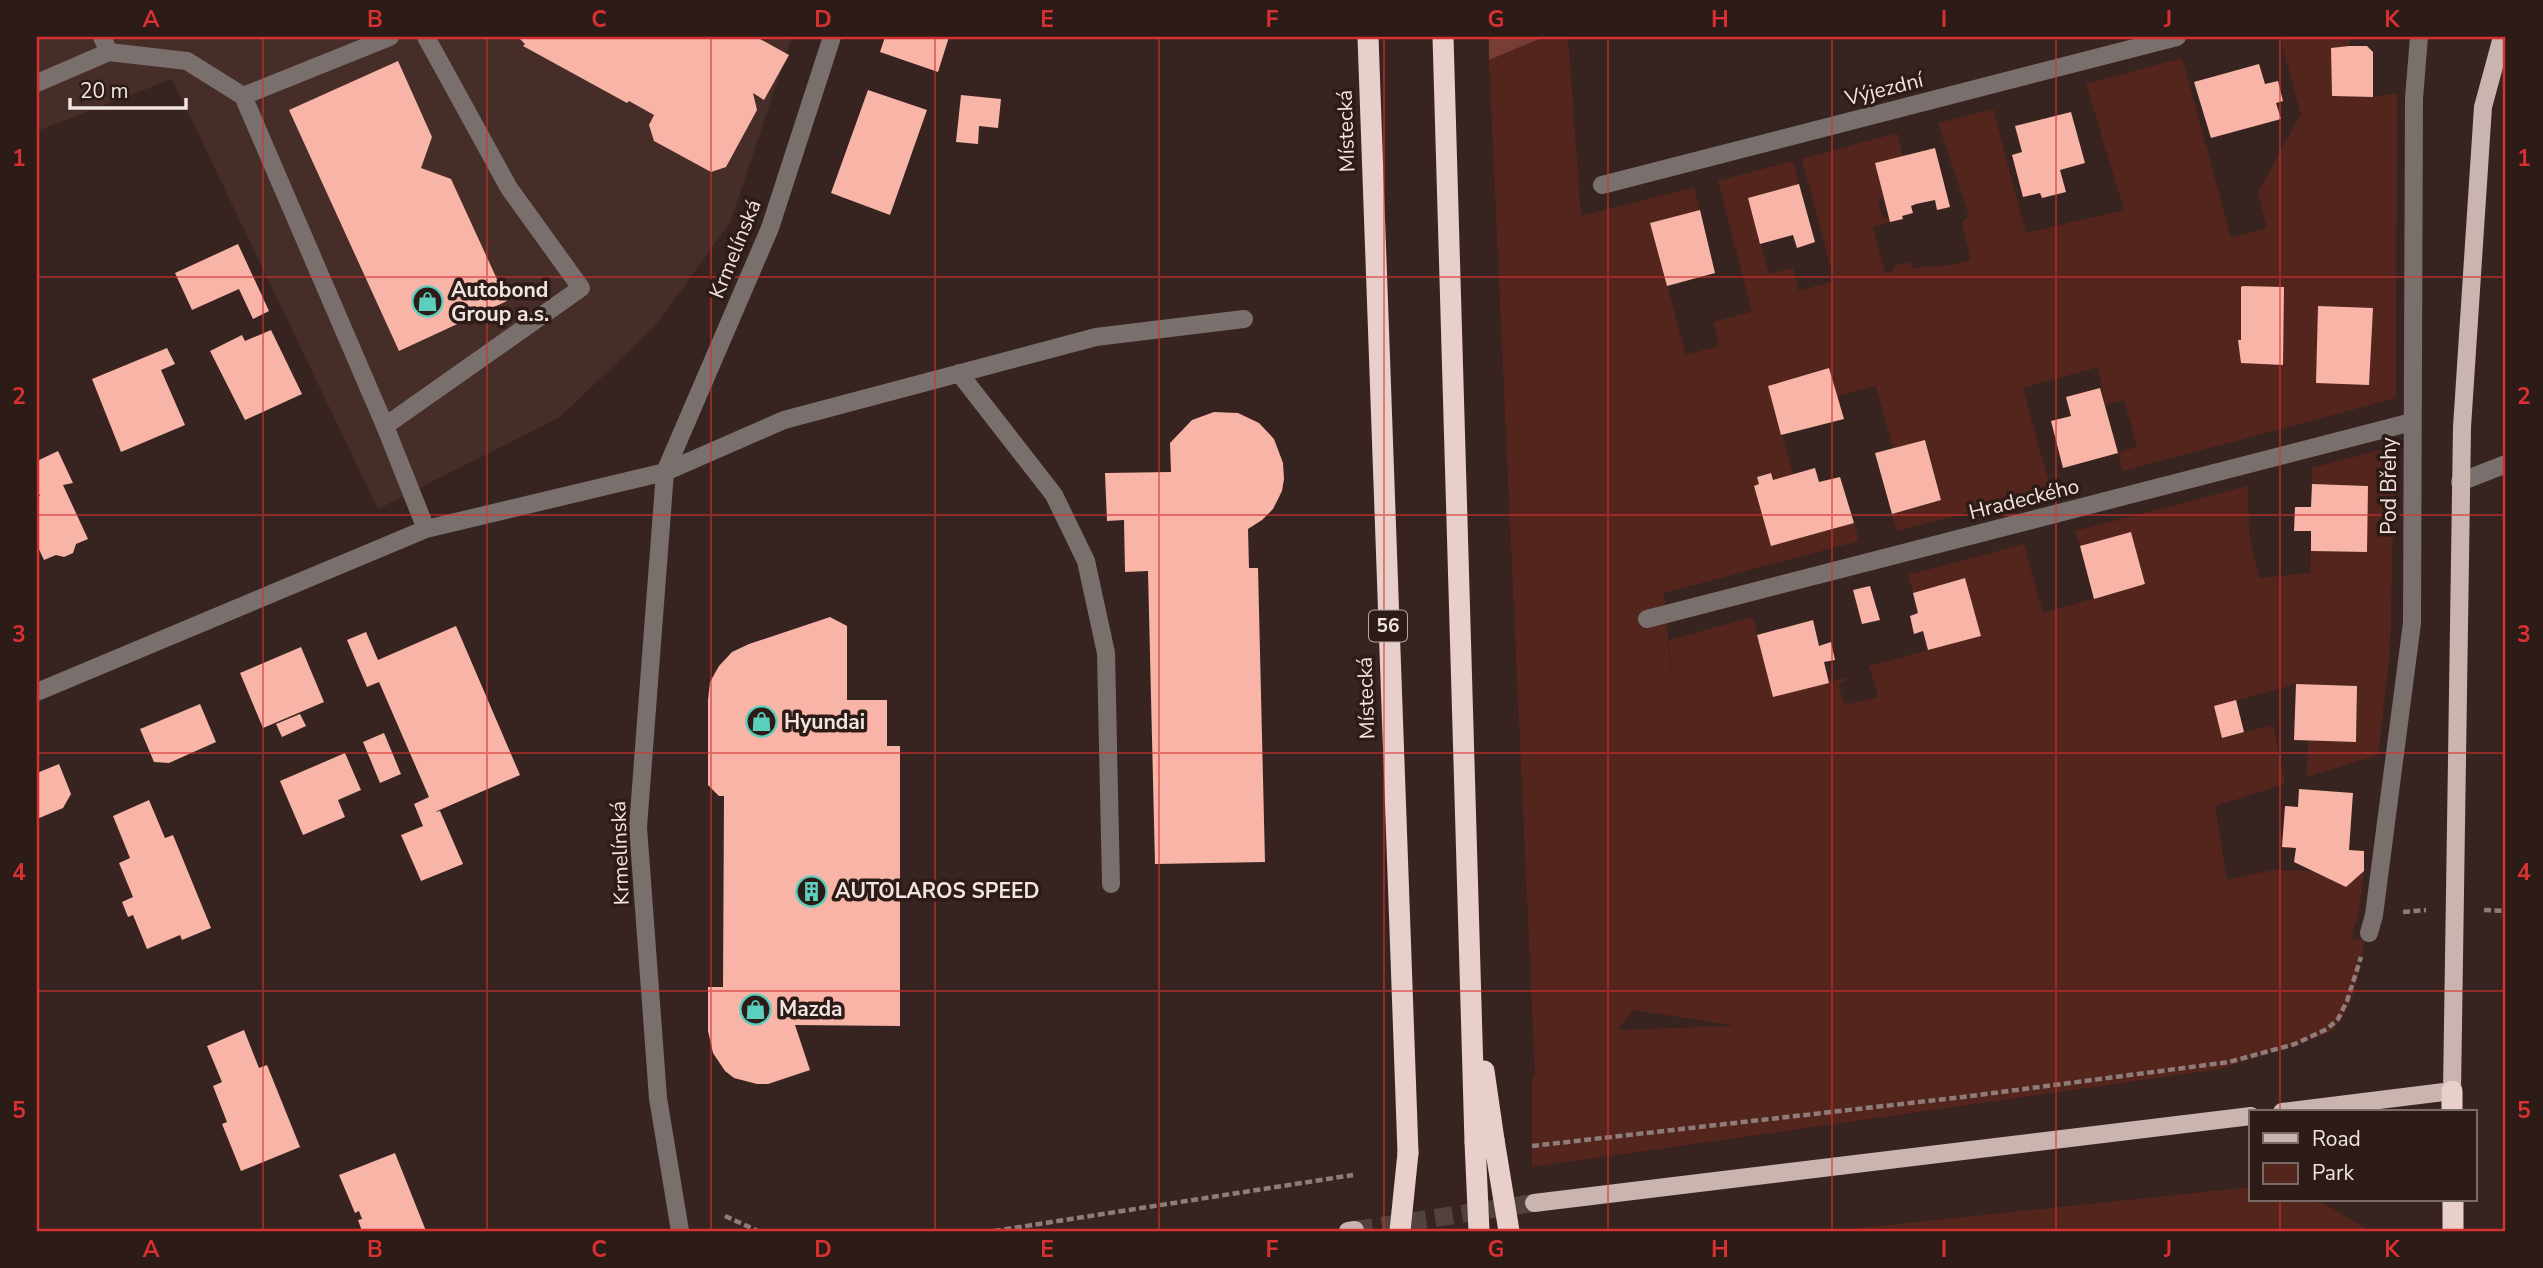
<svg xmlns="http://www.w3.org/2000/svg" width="2543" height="1268" font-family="'Nunito Sans',sans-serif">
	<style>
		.built { fill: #462d28 }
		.green { fill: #54251d; fill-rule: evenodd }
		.forest { fill: #763e34 }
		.building { fill: #f7b4a7 }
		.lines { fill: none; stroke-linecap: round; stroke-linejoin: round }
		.major-tunnel { stroke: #53413d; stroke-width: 18; stroke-dasharray: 18 9; stroke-linecap: butt }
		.path { stroke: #8d7c79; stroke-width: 4.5; stroke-dasharray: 7 3.5; stroke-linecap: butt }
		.minor { stroke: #796f6d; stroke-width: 18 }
		.major { stroke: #c9b4af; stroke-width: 18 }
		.highway { stroke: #e9cfca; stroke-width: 21 }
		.highway-bridge { stroke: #e9cfca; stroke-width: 21 }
		.grid { fill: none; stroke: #d73131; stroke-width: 2; stroke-opacity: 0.55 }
		.labels { text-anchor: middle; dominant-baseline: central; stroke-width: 7; stroke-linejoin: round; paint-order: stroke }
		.shield { fill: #2d1b17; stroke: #b6a8a4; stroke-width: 2 }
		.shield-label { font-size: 19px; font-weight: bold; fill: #f1e4e1 }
		.street-label { font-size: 21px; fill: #f1e4e1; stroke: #2d1b17 }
		.poi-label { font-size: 21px; font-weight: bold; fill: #f1e4e1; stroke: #2d1b17; text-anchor: start }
		.neatline { fill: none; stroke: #d73131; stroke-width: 2.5 }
		.grid-label { font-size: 23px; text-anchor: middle; font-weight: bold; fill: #d73131 }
	</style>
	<rect width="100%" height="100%" fill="#372420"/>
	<!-- built -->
	<path class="built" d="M37 37H792L730 223 654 327 560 417 378 509 172 79 37 131Z"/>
	<!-- green -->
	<path class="green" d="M1544 37H1568L1581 216 1694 187 1700 210 1650 223 1686 355 1719 346 1713 322 1752 312 1718 181 1793 161 1799 184 1748 198 1769 274 1793 268 1799 291 1834 281 1802 159 1897 133 1903 157 1875 163 1883 197 1878 199 1882 218 1888 217 1890 222 1873 227 1885 273 1894 271 1893 266 1910 262 1912 268 1951 265 1971 260 1962 222 1969 216 1938 123 1993 109 2026 233 2124 210 2086 84 2182 58 2231 237 2267 228 2258 192 2301 114 2280 37H2351L2349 46 2331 49 2373 97 2397 93 2396 398 2123 471 2118 453 2137 447 2124 400 2105 405 2098 367 2023 388 2051 491 1897 531 1892 514 1941 500 1926 440 1893 449 1876 386 1838 396 1844 419 1828 368 1768 386 1793 474 1773 480 1770 473 1758 476 1759 484 1754 486 1771 546 1854 523 1859 541 1664 593 1673 696 1669 640 1753 617 1773 697 1845 678 1846 680 1839 683 1840 691 1845 705 1878 697 1869 666 1981 636 1965 578 1913 593 1908 575 2024 544 2043 613 2145 584 2131 532 2080 546 2075 531 2248 486 2249 532 2259 578 2310 573 2311 551 2366 552 2368 486 2312 484V468L2395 446 2390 654 2378 755 2307 777 2308 741 2356 742 2357 686 2296 684 2214 707 2222 738 2273 725 2285 784 2215 806 2227 880 2273 870 2312 871 2346 887 2364 871 2357 923 2355 922 2352 939 2365 940C2358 971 2355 1012 2329 1033L2220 1069 1532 1167V1079L1535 1074 1489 60ZM1633 1010 1731 1025 1732 1026 1617 1030Z
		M2251 1187V1200H2311L2324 1204 2371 1231H1831Z"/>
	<!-- forest -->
	<path class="forest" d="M1489 37H1544L1489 60Z"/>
	<!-- building -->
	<path class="building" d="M518 37H760V39L789 55 764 100 753 93 757 110 726 167 711 172 654 141 649 125 654 115 629 101 627 103 523 46 525 44Z
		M885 37H949L938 72 880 52Z
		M2349 46H2367L2373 52V97L2332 96 2331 48Z
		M398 61 432 137 421 168 451 179 507 301 399 351 289 110Z
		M2259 64 2265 84 2278 81 2283 101 2276 103 2281 119 2211 138 2194 82Z
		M868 90 927 110 890 215 831 193Z
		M961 95 1001 99 998 128 979 126 978 144 956 142Z
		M2071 112 2085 163 2060 170 2066 192 2042 198 2040 193 2023 197 2012 155 2022 152 2015 126Z
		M1935 148 1950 207 1937 210 1935 200 1916 204 1911 206 1913 213 1902 216 1903 219 1890 222 1875 163Z
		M1799 184 1815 242 1797 248 1793 235 1760 244 1748 198Z
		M1700 210 1715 273 1667 286 1650 223Z
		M238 244 269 311 253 319 239 289 192 310 175 273Z
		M2243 286 2284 287 2283 365 2241 363 2238 340H2241V287Z
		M2318 306 2373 308 2369 385 2316 383Z
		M271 330 302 394 245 420 210 351 242 335 245 341Z
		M167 348 175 364 161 370 185 425 121 452 92 379Z
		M1829 368 1844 419 1781 435 1768 386Z
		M2100 388 2118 453 2063 468 2051 421 2071 416 2066 397Z
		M1214 412 1238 413 1259 423 1274 439 1283 463 1284 479 1282 491 1273 509 1262 520 1248 529 1249 568H1258L1265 862 1155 864 1148 571 1125 572 1124 520 1107 521 1105 473 1171 472 1170 443 1192 420Z
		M1925 440 1941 500 1892 514 1875 453Z
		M58 451 73 483 63 485 88 539 76 544 73 553 64 557 56 555 44 560 37 545V497L40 496 37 490V461Z
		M1815 468 1819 482 1840 477 1854 523 1771 546 1754 486 1759 484 1757 477 1771 473 1773 480Z
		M2312 484 2368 486 2367 552 2311 551V531H2294L2295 507H2311Z
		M2131 532 2145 584 2094 599 2080 546Z
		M1965 578 1981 636 1928 650 1923 631 1914 634 1910 616 1918 613 1913 593Z
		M1870 586 1880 620 1862 624 1853 590Z
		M830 617 847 626V700H887V746H900V1026L795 1025 810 1070 768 1084H757L734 1078 725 1071 713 1053 708 1031V987H723L724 796H719L708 785V700L710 682 719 666 732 652 749 644Z
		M1813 620 1819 646 1831 642 1835 660 1824 662 1829 683 1773 697 1757 635Z
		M456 626 520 775 435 812 440 811 463 864 421 881 401 835 423 826 414 804 429 797 379 682 367 687 347 640 366 632 378 660Z
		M301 647 324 702 263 728 240 673Z
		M2296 684 2357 686 2356 742 2294 740Z
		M2236 700 2244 732 2222 738 2214 706Z
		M200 704 216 742 169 763 154 762 140 729Z
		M300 714 306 726 282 737 276 724Z
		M384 733 401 774 380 783 363 742Z
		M345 753 361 790 338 800 345 817 303 835 280 781Z
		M59 764 71 794 63 808 37 819V773Z
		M2299 789 2353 793 2349 850 2364 851V871L2346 887 2294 862 2296 848 2282 847 2285 806 2298 807Z
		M149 800 165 838 173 835 211 928 182 940 180 935 147 949 133 915 128 917 122 902 133 897 119 863 130 858 113 816Z
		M244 1030 259 1068 267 1065 300 1147 241 1171 222 1124 227 1122 213 1086 222 1082 207 1046Z
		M395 1153 426 1231H362L358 1220 362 1219 359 1211 355 1213 339 1175Z"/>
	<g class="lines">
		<!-- major-tunnel -->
		<path class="major-tunnel" d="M1355 1230 1534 1203"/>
		<!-- path -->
		<path class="path" d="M2484 910 2505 911 2506 945
			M2403 912 2426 910
			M1532 1146 1963 1097 2229 1062 2295 1044 2327 1029 2338 1019 2347 1001 2361 957
			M725 1216 758 1231
			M994 1231 1353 1175"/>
		<!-- minor -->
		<path class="minor" d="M102 37 109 52 187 61 243 96
			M390 37 243 96 385 426 426 529
			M37 83 109 52
			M1602 185 2177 37
			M959 373 1054 495 1086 561 1106 653 1111 884
			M385 426 581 288 509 188 426 37
			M665 472 784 420 1096 337 1244 319
			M665 472 770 228 832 37
			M2460 482 2506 464
			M1647 619 2412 422
			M37 692 426 529 665 472 638 827 658 1098 680 1231
			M2369 933 2374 915 2412 623 2414 98 2419 37"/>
		<!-- major -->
		<path class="major" d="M2282 1112 2452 1091 2462 427 2483 107 2502 37
			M1534 1203 2251 1116
			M1348 1231 1355 1230"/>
		<!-- highway -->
		<path class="highway" d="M1368 37 1408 1153
			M1443 37 1475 1142
			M1484 1071 1494 1140
			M2452 1091V1112
			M2453 1200V1231"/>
		<!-- highway-bridge -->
		<path class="highway-bridge" d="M1494 1140 1509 1231
			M1475 1142 1479 1231
			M1400 1231 1408 1153"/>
	</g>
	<!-- grid -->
	<path class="grid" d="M263 37V1231M487 37V1231M711 37V1231M935 37V1231M1159 37V1231M1384 37V1231M1608 37V1231M1832 37V1231M2056 37V1231M2280 37V1112M37 277H2506M37 515H2506M37 753H2506M37 991H2506M2280 1200V1231"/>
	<!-- icons -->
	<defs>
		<symbol id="shop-ring" viewBox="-11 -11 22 22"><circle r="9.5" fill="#2d1b17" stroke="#5bcebc" stroke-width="1.5"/><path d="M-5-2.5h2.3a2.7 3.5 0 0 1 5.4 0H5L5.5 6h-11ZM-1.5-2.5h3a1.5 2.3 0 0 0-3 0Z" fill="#5bcebc"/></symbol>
		<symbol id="building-ring" viewBox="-11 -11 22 22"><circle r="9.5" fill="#2d1b17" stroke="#5bcebc" stroke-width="1.5"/><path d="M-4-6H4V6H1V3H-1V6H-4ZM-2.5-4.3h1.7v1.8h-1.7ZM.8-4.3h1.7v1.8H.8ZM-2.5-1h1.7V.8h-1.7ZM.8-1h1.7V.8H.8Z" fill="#5bcebc"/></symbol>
	</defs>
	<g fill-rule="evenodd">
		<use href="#shop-ring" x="410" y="284" width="35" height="35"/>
		<use href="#shop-ring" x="744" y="704" width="35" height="35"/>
		<use href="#building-ring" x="794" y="874" width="35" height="35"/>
		<use href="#shop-ring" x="738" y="992" width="35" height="35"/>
	</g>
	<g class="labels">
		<!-- shield labels -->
		<rect class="shield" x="1369" y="610.5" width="38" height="31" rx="5"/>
		<g class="shield-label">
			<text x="1388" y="626">56</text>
		</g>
		<!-- street labels -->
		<g class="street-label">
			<text transform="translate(1884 89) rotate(-14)">Výjezdní</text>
			<text transform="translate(1346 131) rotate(-92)">Místecká</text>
			<text transform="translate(735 249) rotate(-68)">Krmelínská</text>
			<text transform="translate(2389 486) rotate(-90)">Pod Břehy</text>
			<text transform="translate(2024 499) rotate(-14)">Hradeckého</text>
			<text transform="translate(1366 698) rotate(-92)">Místecká</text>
			<text transform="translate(620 853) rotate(-92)">Krmelínská</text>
		</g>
		<!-- poi labels -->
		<g class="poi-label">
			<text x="451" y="290">Autobond<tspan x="451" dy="24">Group a.s.</tspan></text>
			<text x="784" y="722">Hyundai</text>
			<text x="835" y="891">AUTOLAROS SPEED</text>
			<text x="779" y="1009">Mazda</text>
		</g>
	</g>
	<!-- border -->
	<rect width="2543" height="1268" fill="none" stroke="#2d1b17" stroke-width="77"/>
	<!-- legend -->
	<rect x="2249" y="1110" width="228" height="91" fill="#2d1b17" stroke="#7b6b68" stroke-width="2"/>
	<rect x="2263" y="1133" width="35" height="10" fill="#c9b4af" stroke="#7b6b68" stroke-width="2"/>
	<text x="2312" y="1146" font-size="21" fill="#f1e4e1">Road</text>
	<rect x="2263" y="1163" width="35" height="21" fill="#54251d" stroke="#7b6b68" stroke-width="2"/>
	<text x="2312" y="1180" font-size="21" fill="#f1e4e1">Park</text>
	<!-- scale -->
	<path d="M70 98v10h116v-10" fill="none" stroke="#f1e4e1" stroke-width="3.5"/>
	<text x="80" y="98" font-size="21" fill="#f1e4e1" stroke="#2d1b17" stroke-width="5" paint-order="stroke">20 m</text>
	<rect x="38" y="38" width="2466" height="1192" class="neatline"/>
	<g class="grid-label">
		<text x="151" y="27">A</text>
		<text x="375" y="27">B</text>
		<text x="599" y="27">C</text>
		<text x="823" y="27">D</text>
		<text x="1047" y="27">E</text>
		<text x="1272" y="27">F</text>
		<text x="1496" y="27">G</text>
		<text x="1720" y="27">H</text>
		<text x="1944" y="27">I</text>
		<text x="2168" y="27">J</text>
		<text x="2392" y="27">K</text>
		<text x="19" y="166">1</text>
		<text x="2524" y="166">1</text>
		<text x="19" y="404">2</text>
		<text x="2524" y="404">2</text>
		<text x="19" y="642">3</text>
		<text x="2524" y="642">3</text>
		<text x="19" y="880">4</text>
		<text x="2524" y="880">4</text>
		<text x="19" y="1118">5</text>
		<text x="2524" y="1118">5</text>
		<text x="151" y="1257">A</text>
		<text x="375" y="1257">B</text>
		<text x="599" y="1257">C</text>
		<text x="823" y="1257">D</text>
		<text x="1047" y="1257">E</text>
		<text x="1272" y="1257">F</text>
		<text x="1496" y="1257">G</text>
		<text x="1720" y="1257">H</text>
		<text x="1944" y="1257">I</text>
		<text x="2168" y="1257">J</text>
		<text x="2392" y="1257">K</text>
	</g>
</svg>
